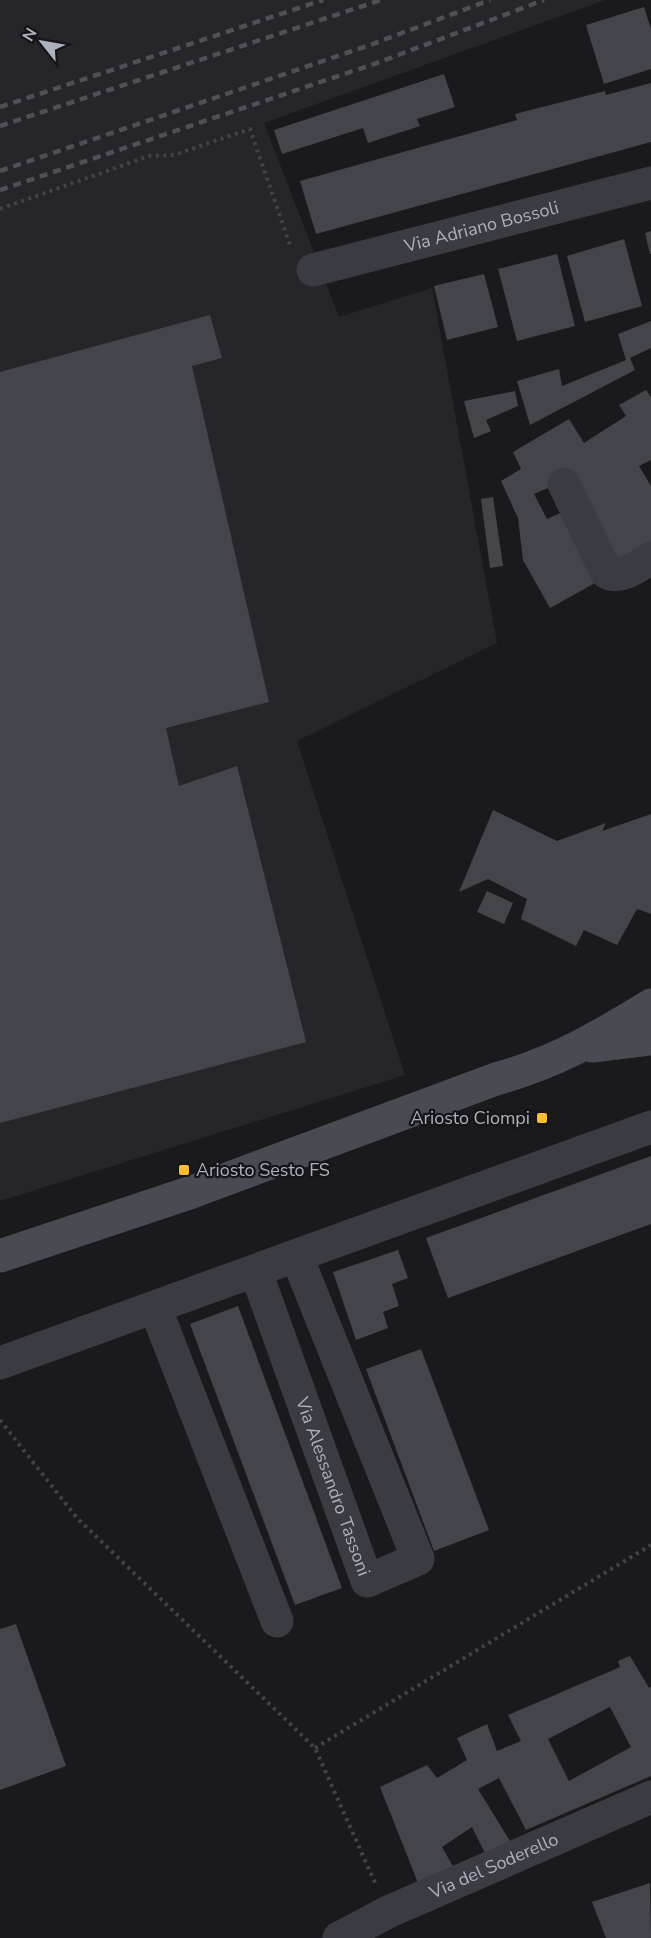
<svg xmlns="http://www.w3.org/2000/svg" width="651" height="1938" font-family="'Nunito Sans',sans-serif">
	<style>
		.built { fill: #26262a }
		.building { fill: #44454a; fill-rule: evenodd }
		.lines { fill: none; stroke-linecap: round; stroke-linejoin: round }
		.path { stroke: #414349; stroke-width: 4; stroke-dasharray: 3 4.5; stroke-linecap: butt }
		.street { stroke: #3b3c42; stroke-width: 33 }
		.secondary { stroke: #494b52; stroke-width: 33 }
		.rail { stroke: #4e5057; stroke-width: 4.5; stroke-dasharray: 8 6; stroke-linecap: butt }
		.poi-dot { fill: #fcbd33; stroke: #151518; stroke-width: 2 }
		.labels { text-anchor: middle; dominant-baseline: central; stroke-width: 4.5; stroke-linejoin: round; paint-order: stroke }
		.street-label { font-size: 18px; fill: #acb1bd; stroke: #151518 }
		.poi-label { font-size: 18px; fill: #acb1bd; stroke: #151518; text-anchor: end }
	</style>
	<rect width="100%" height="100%" fill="#1a1a1d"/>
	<!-- built -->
	<path class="built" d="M0 0H605L264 123 339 317 432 288 497 643 297 741 405 1075 0 1201Z"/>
	<!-- building -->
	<path class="building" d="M644 7 651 29V69L604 84 586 25Z
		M444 74 455 107 417 119 420 126 368 143 363 128 282 154 274 130Z
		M651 83V142L316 234 300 181 517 120 515 114 605 91 606 95Z
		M651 231V254H650L645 233Z
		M624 239 642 306 585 322 567 256Z
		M557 254 575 326 517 341 498 269Z
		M484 274 498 327 447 340 434 286Z
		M210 315 222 358 192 366 269 702 166 728 179 786 237 766 306 1042 0 1123V372Z
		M651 321V348L630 358 635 370 530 425 517 381 559 369 562 386 626 360 618 334Z
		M646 390 651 397V460L639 466 651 486V550L614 571 576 476 534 494 547 519 569 509 604 578 550 608 523 560 518 518 501 481 521 469 513 452 569 419 584 443 626 416 619 405Z
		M515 391 518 406 486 420 491 431 474 438 464 401Z
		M493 497 503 566 490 568 481 499Z
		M493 810 557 841 606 823 602 831 651 814V914L637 909 617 945 584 930 576 946 521 919 527 899 488 879 459 892Z
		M487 891 513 903 504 924 477 912Z
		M651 1156V1224L448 1298 426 1238Z
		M398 1250 408 1278 392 1284 399 1306 383 1312 388 1328 356 1340 333 1272Z
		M238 1306 342 1588 295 1605 190 1324Z
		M421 1349 489 1530 434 1551 366 1369Z
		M16 1624 66 1766 0 1790V1629Z
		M630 1656 649 1688 651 1687V1776L526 1830 499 1778 478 1789 510 1841 485 1853 472 1827 442 1847 454 1868 420 1888 380 1787 427 1765 437 1778 467 1760 457 1738 487 1724 497 1751 521 1741 508 1715 620 1667 618 1661ZM610 1707 631 1747 569 1781 548 1739Z
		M650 1883 651 1938H606L592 1902Z"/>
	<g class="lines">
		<!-- path -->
		<path class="path" d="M0 209 149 156 174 155 250 129 291 248
			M0 1420 77 1518 315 1748 376 1885
			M315 1748 651 1545"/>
		<!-- street -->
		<g class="street">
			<path id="s1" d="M313 270 651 183"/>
			<path d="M564 484 606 572C621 581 639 565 651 558"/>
			<path id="s2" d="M256 1272 367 1581 418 1559 297 1257"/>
			<path d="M155 1307 277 1621"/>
			<path d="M0 1363 651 1127"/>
			<path id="s3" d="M339 1938 388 1912 651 1797"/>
		</g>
		<!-- secondary -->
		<path class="secondary" d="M592 1046 651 1039
			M0 1256 192 1192 496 1079C557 1062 597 1038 651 1005"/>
		<!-- rail -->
		<path class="rail" d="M0 107 323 0
			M0 126 381 0
			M0 171 370 45 490 0
			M0 190 377 63 544 0"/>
	</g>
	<!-- markers -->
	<g class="poi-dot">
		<rect x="536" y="1112" width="12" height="12" rx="3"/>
		<rect x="178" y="1164" width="12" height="12" rx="3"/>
	</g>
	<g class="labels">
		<!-- street labels -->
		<g class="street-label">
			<text stroke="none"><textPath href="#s1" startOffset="174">Via Adriano Bossoli</textPath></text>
			<text stroke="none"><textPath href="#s2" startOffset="228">Via Alessandro Tassoni</textPath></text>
			<text stroke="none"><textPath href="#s3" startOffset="171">Via del Soderello</textPath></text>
		</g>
		<!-- poi labels -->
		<g class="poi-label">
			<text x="530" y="1118">Ariosto Ciompi</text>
			<text x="196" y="1170" text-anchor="start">Ariosto Sesto FS</text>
		</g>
	</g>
	<!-- north arrow -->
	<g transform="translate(42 42) rotate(301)" stroke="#151518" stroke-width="4.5" paint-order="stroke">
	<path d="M0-4.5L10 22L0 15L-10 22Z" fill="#acb1bd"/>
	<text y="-9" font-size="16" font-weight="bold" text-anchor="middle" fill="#acb1bd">N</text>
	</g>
</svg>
